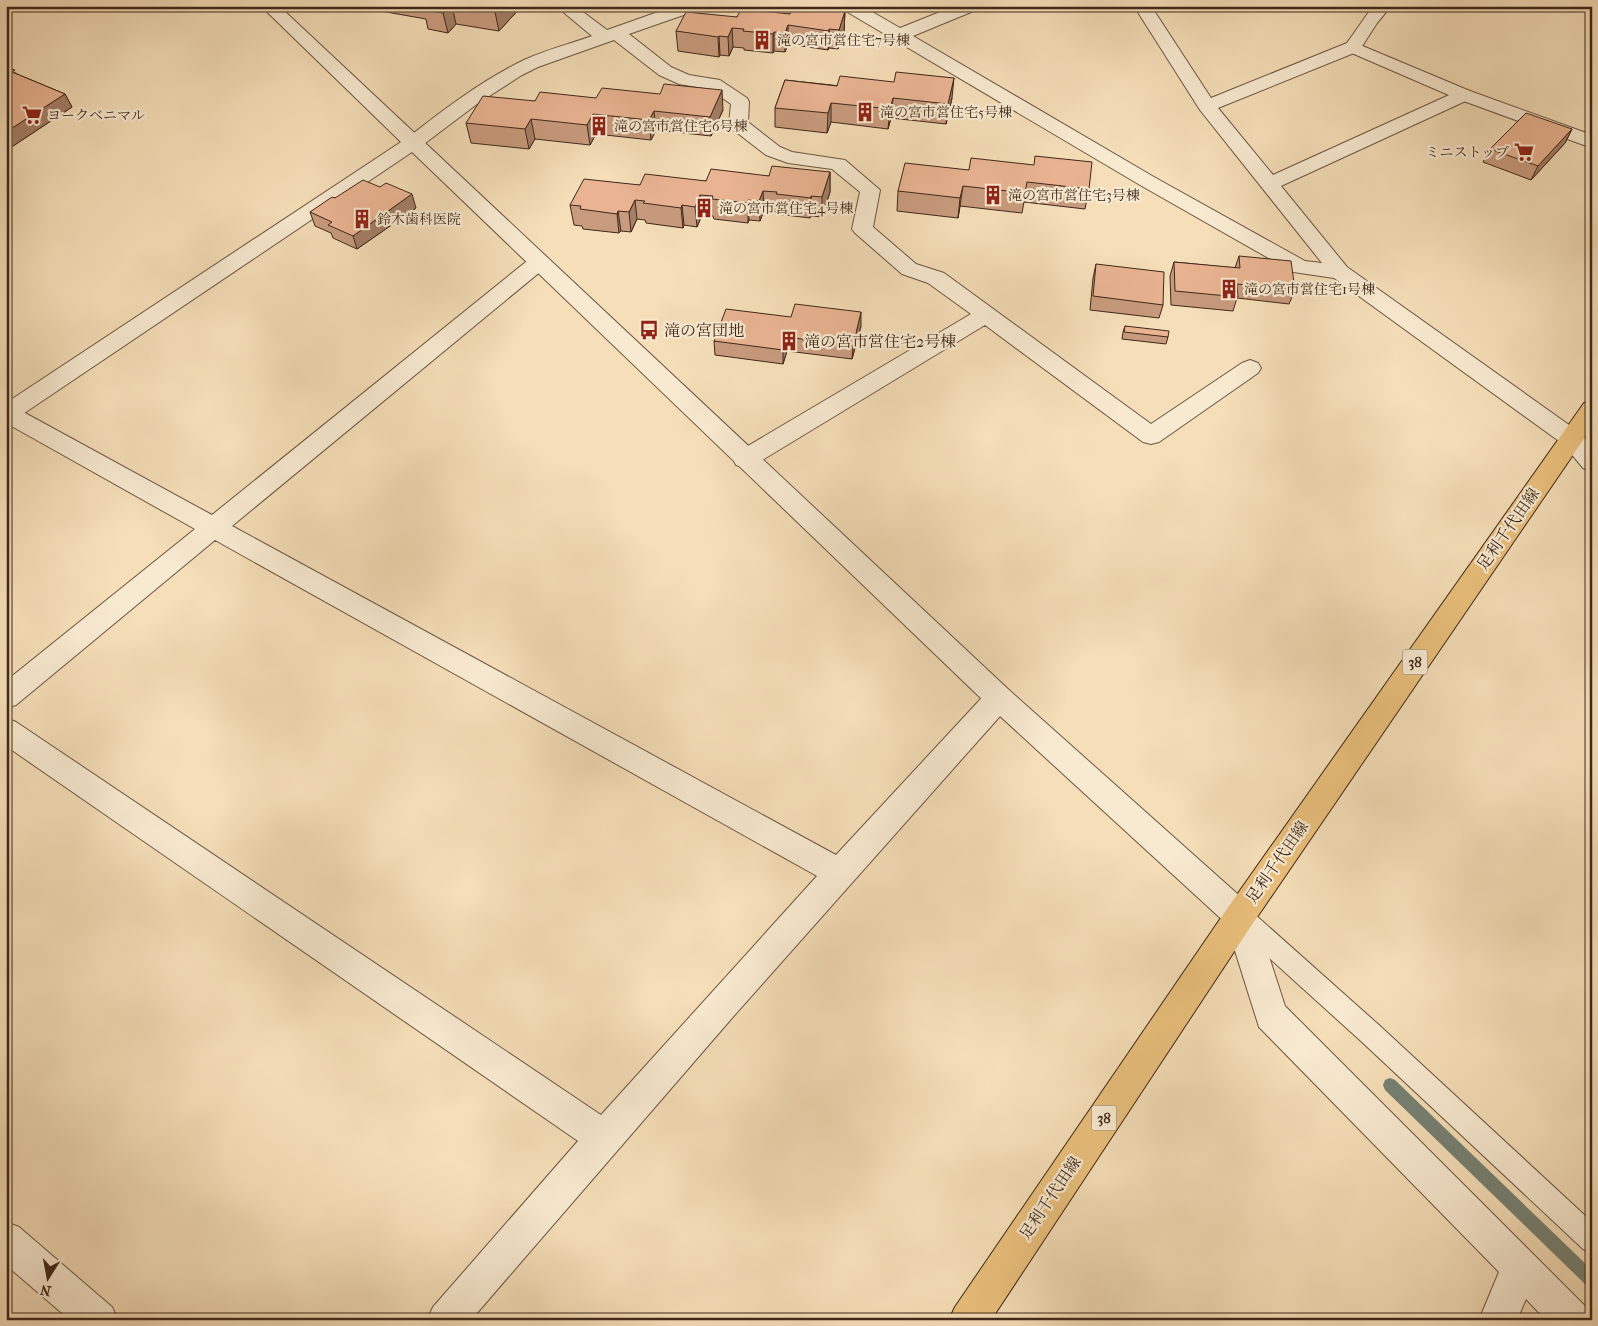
<svg xmlns="http://www.w3.org/2000/svg" width="1598" height="1326" font-family="'IM FELL French Canon','Noto Serif JP',serif">
	<style>
		.lines { fill: none; stroke-linecap: round; stroke-linejoin: round }
		.stream { fill: #778174; fill-rule: evenodd }
		.service-casing { stroke: #6c5642; stroke-width: 2 }
		.minor-casing { stroke: #6c5642; stroke-width: 2 }
		.tertiary-casing { stroke: #6c5642; stroke-width: 2 }
		.primary-casing { stroke: #3f281a; stroke-width: 2 }
		.service { fill: #f8ead1; fill-rule: evenodd }
		.minor { fill: #f8ead1; fill-rule: evenodd }
		.tertiary { fill: #f8ead1; fill-rule: evenodd }
		.primary { fill: #eabf7c; fill-rule: evenodd }
		.wall { fill: #c99b7e; stroke: #3f281a }
		.shaded-wall { fill: #a47e66; stroke: #3f281a }
		.building { fill: #eab492; stroke: #3f281a }
		.labels { text-anchor: middle; dominant-baseline: central; stroke-width: 4.5; stroke-linejoin: round; paint-order: stroke }
		.far-poi-label { font-size: 14px; fill: #3f281a; stroke: #f8ead1; text-anchor: start }
		.shield { fill: #f8ead1; stroke: #766251; stroke-width: 1 }
		.shield-label { font-size: 15px; font-weight: bold; fill: #3f281a }
		.poi-label { font-size: 16px; fill: #3f281a; stroke: #f8ead1; text-anchor: start }
		.street-label { font-size: 16px; fill: #3f281a; stroke: #f8ead1 }
	</style>
	<rect width="100%" height="100%" fill="#f5deb8"/>
	<filter id="stains"><feTurbulence type="fractalNoise" baseFrequency=".004" numOctaves="4"/><feColorMatrix values="0 0 0 0 .2 0 0 0 0 .09 0 0 0 0 .02 0 0 0 .5 -.17"/></filter>
	<radialGradient id="worn" r=".72"><stop offset=".6" stop-color="#630" stop-opacity="0"/><stop offset="1" stop-color="#630" stop-opacity=".3"/></radialGradient>
	<g class="lines">
		<!-- stream -->
		<path class="stream" d="M1390 1078 1395 1080 1592 1270V1289L1587 1286 1385 1090 1383 1085 1385 1080Z"/>
		<defs>
			<path id="service" d="M1243 908 1251 911 1380 1026 1592 1222V1253L1583 1249 1362 1042 1235 927 1231 919 1235 911Z"/>
			<path id="minor" d="M556 6H575L607 30 675 6H700L698 10 629 34 671 67 689 75 720 80 747 98 749 102 748 122 780 147 792 152 845 160 880 190 873 227 916 264 944 273 1151 424 1242 363 1250 360 1258 363 1261 368 1258 373 1159 442 1151 444 1143 442 985 325 754 465 745 468 736 465 733 459 736 453 971 314 928 283 902 274 855 233 852 229 860 192 832 169 788 163 766 155 731 128 729 124 731 104 709 89 679 84 659 75 614 40 538 67 522 75 477 104 420 147 413 149 406 147 403 143 406 139C443 110 481 81 524 60 545 50 570 44 592 36Z
				M842 6H862L900 28 955 6H978L976 10 913 36 1154 177 1305 261 1322 263 1200 110 1134 6H1151L1211 98 1347 43 1373 6H1391L1377 23 1359 51 1218 108 1273 175 1458 91 1464 90 1470 91 1473 95 1470 99 1281 186 1347 267 1579 432 1592 446V471L1583 468 1563 444 1334 278 1293 272 1140 185 844 10Z
				M539 256 546 257 550 262 546 267 232 526 836 855 989 690 999 686 1009 690 1013 698 1009 706 732 1018 471 1320H427L433 1307 578 1141 6 746V718L16 722 601 1115 817 876 215 540 16 705 6 708V681L195 529 6 423V405L14 407 212 515 532 257Z
				M1240 901 1251 906 1256 916 1285 1006 1586 1307 1592 1320H1546L1526 1299 1517 1320H1479L1499 1272 1259 1027 1224 916 1229 906Z"/>
			<path id="tertiary" d="M261 6H279L1009 690 1251 906 1256 916 1251 926 1240 931 1229 926 989 706 412 152 14 420 6 422V403L401 142Z
				M1353 42 1470 91 1592 135V148L1458 99 1347 51 1344 47 1347 43Z
				M6 1222 19 1227 112 1307 118 1320H70L6 1265Z"/>
			<path id="primary" d="M1592 401V427L1251 926 991 1320H949L955 1307 1229 906 1584 403Z"/>
		</defs>
		<!-- service casing -->
		<use href="#service" class="service-casing"/>
		<!-- minor casing -->
		<use href="#minor" class="minor-casing"/>
		<!-- tertiary casing -->
		<use href="#tertiary" class="tertiary-casing"/>
		<!-- primary casing -->
		<use href="#primary" class="primary-casing"/>
		<!-- service -->
		<use href="#service" class="service"/>
		<!-- minor -->
		<use href="#minor" class="minor"/>
		<!-- tertiary -->
		<use href="#tertiary" class="tertiary"/>
		<!-- primary -->
		<use href="#primary" class="primary"/>
	</g>
	<!-- wall -->
	<path class="wall" d="M352 6H520V8L499 31 456 24 448 33 428 29 426 19Z
		M845 11 844 31 838 49 829 48 828 50 788 44 785 52 774 51 773 53 744 50V48L733 47 729 56 720 55 719 57 678 51 676 31 737 17Z
		M6 67 17 74 65 94 72 107 10 148 6 146Z
		M785 80 952 98 946 124 891 118 888 129 831 122 827 133 775 127V108Z
		M535 101 723 110 711 136 656 130 651 140 596 134 590 145 535 139 529 149 471 143 466 123Z
		M1572 129 1565 143 1531 180 1483 162 1490 149Z
		M969 170 1089 189 1085 209 1024 202 1022 213 960 206 958 218 897 211 898 191Z
		M830 172V192L822 217 811 216 810 218 777 214V212L764 210 760 221 749 220 748 223 714 219 713 216 702 215 697 227 684 225 683 228 646 223 645 220 637 219 631 232 621 231 619 233 583 229 582 226 574 225 570 205 640 185 706 181 769 176Z
		M335 198 416 208 357 249 333 238 331 233 315 226 310 212Z
		M1239 256 1295 290 1289 304 1237 298 1233 311 1171 305 1170 276 1174 262 1235 268Z
		M1096 264 1163 305 1159 318 1090 310 1093 278Z
		M861 326 852 359 787 351 783 364 715 355 714 341Z
		M1125 326 1168 337 1166 344 1122 339 1123 332Z"/>
	<!-- shaded-wall -->
	<path class="shaded-wall" d="M451 6H452L456 24 448 33 443 13Z
		M500 6H520V8L499 31 495 12Z
		M845 11 844 31 838 49 839 30Z
		M788 25V44L785 52V33Z
		M732 28 733 47 729 56 728 37Z
		M829 29V48L828 50 829 31Z
		M774 32V51L773 53V34Z
		M719 36 720 55 719 57 718 37Z
		M954 78 952 98 946 124 948 104Z
		M722 90 723 110 711 136 710 117Z
		M65 94 72 107 10 148 6 140V132Z
		M893 98 891 118 888 129 890 109Z
		M831 103V122L827 133 828 113Z
		M654 111 656 130 651 140 649 120Z
		M593 114 596 134 590 145 587 125Z
		M531 119 535 139 529 149 525 129Z
		M1572 129 1565 143 1531 180 1538 166Z
		M830 172V192L822 217V197Z
		M963 186 960 206 958 218 960 198Z
		M763 191 764 210 760 221 759 201Z
		M412 194 416 208 357 249 353 236Z
		M700 195 702 215 697 227 695 207Z
		M811 196V216L810 218 811 198Z
		M635 200 637 219 631 232 629 212Z
		M748 200 749 220 748 223Z
		M682 205 684 225 683 228 681 208Z
		M618 211 621 231 619 233 617 214Z
		M861 312V326L852 359 853 346Z
		M787 337V351L783 364V350Z"/>
	<!-- building -->
	<path class="building" d="M427 6H451L443 13 424 10Z
		M461 6H500L495 12Z
		M793 6 845 11 839 30 829 29V31L788 25 785 33 774 32 773 34 743 31 744 29 732 28 728 37 719 36 718 37 676 31 686 12 737 17 741 9 790 14Z
		M6 67 15 70 12 72 65 94 6 132Z
		M896 72 954 78 948 104 893 98 890 109 831 103 828 113 775 108 785 80 837 86 840 76 894 82Z
		M664 84 722 90 710 117 654 111 649 120 593 114 587 125 531 119 525 129 466 123 483 96 535 101 540 92 596 98 602 88 660 94Z
		M1526 113 1572 129 1538 166 1490 149Z
		M1035 156 1092 162 1089 189 1027 182 1025 193 963 186 960 198 898 191 905 163 969 170 971 158 1034 165Z
		M772 166 830 172 822 197 811 196V198L776 194 777 192 763 191 759 201 748 200V203L712 199 713 196 700 195 695 207 682 205 681 208 643 203 645 201 635 200 629 212 618 211 617 214 580 209 581 206 570 205 584 179 640 185 645 174 706 181 711 169 769 176Z
		M363 180 380 187 386 183 412 194 353 236 328 225 332 222 310 212 332 197 335 198Z
		M1239 256 1291 261 1295 290 1237 284 1238 297 1175 291 1174 262 1240 268Z
		M1096 264 1164 272 1163 305 1093 296Z
		M795 304 861 312 853 346 787 337 783 350 714 341 726 309 791 317Z
		M1125 326 1169 331 1168 337 1124 332Z"/>
	<!-- icons -->
	<defs>
		<symbol id="building-bare" viewBox="-9 -9 18 18"><path d="M-4-6H4V6H1V3H-1V6H-4ZM-2.5-4.3h1.7v1.8h-1.7ZM.8-4.3h1.7v1.8H.8ZM-2.5-1h1.7V.8h-1.7ZM.8-1h1.7V.8H.8Z" fill="#8f2418" stroke="#f8ead1" stroke-width="2.5" paint-order="stroke"/></symbol>
		<symbol id="supermarket-bare" viewBox="-9 -9 18 18"><path d="M-6-5.5h2.5l.6 2H6L4.5 2H-2.5L-4.4-4H-6ZM-1.5 3.2a1.3 1.3 0 1 0 .1 0ZM3 3.2a1.3 1.3 0 1 0 .1 0Z" fill="#8f2418" stroke="#f8ead1" stroke-width="2.5" paint-order="stroke"/></symbol>
		<symbol id="bus-bare" viewBox="-9 -9 18 18"><path d="M-5-6H5V4H4V6H2V4H-2V6H-4V4H-5ZM-3.5-4V0h7V-4ZM-3.5 1.2v1.5H-2V1.2ZM2 1.2v1.5H3.5V1.2Z" fill="#8f2418" stroke="#f8ead1" stroke-width="2.5" paint-order="stroke"/></symbol>
	</defs>
	<g fill-rule="evenodd">
		<use href="#building-bare" x="748" y="26" width="28" height="28"/>
		<use href="#building-bare" x="851" y="98" width="28" height="28"/>
		<use href="#supermarket-bare" x="18" y="101" width="28" height="28"/>
		<use href="#building-bare" x="585" y="112" width="28" height="28"/>
		<use href="#supermarket-bare" x="1510" y="138" width="28" height="28"/>
		<use href="#building-bare" x="979" y="181" width="28" height="28"/>
		<use href="#building-bare" x="690" y="194" width="28" height="28"/>
		<use href="#building-bare" x="348" y="205" width="28" height="28"/>
		<use href="#building-bare" x="1215" y="275" width="28" height="28"/>
		<use href="#bus-bare" x="635" y="316" width="28" height="28"/>
		<use href="#building-bare" x="775" y="327" width="28" height="28"/>
	</g>
	<g class="labels">
		<!-- far-poi labels -->
		<g class="far-poi-label">
			<text x="777" y="40">滝の宮市営住宅7号棟</text>
			<text x="880" y="112">滝の宮市営住宅5号棟</text>
			<text x="47" y="115">ヨークベニマル</text>
			<text x="614" y="126">滝の宮市営住宅6号棟</text>
			<text x="1509" y="152" text-anchor="end">ミニストップ</text>
			<text x="1008" y="195">滝の宮市営住宅3号棟</text>
			<text x="719" y="208">滝の宮市営住宅4号棟</text>
			<text x="377" y="219">鈴木歯科医院</text>
			<text x="1244" y="289">滝の宮市営住宅1号棟</text>
		</g>
		<!-- shield labels -->
		<g class="shield">
			<rect x="1402.5" y="649.5" width="25" height="25" rx="4"/>
			<rect x="1091.5" y="1105.5" width="25" height="25" rx="4"/>
		</g>
		<g class="shield-label">
			<text x="1415" y="662">38</text>
			<text x="1104" y="1118">38</text>
		</g>
		<!-- poi labels -->
		<g class="poi-label">
			<text x="664" y="330">滝の宮団地</text>
			<text x="804" y="341">滝の宮市営住宅2号棟</text>
		</g>
		<!-- street labels -->
		<g class="street-label">
			<text transform="translate(1508 529) rotate(-55)">足利千代田線</text>
			<text transform="translate(1277 862) rotate(-55)">足利千代田線</text>
			<text transform="translate(1050 1198) rotate(-56)">足利千代田線</text>
		</g>
	</g>
	<!-- margin -->
	<rect width="1598" height="1326" fill="none" stroke="#f5deb8" stroke-width="25"/>
	<rect x="8" y="8" width="1583" height="1311" fill="none" stroke="#3f281a" stroke-width="2.5"/>
	<rect x="12" y="12" width="1573" height="1301" fill="none" stroke="#3f281a"/>
	<!-- north arrow -->
	<g transform="translate(48 1278) rotate(191)" stroke="#f8ead1" stroke-width="4" paint-order="stroke">
	<path d="M0-4L9 19L0 12L-9 19Z" fill="#3f281a"/>
	<text y="-8" font-size="14" font-weight="bold" text-anchor="middle" fill="#3f281a">N</text>
	</g>
	<rect width="100%" height="100%" filter="url(#stains)"/>
	<rect width="100%" height="100%" fill="url(#worn)"/>
</svg>
